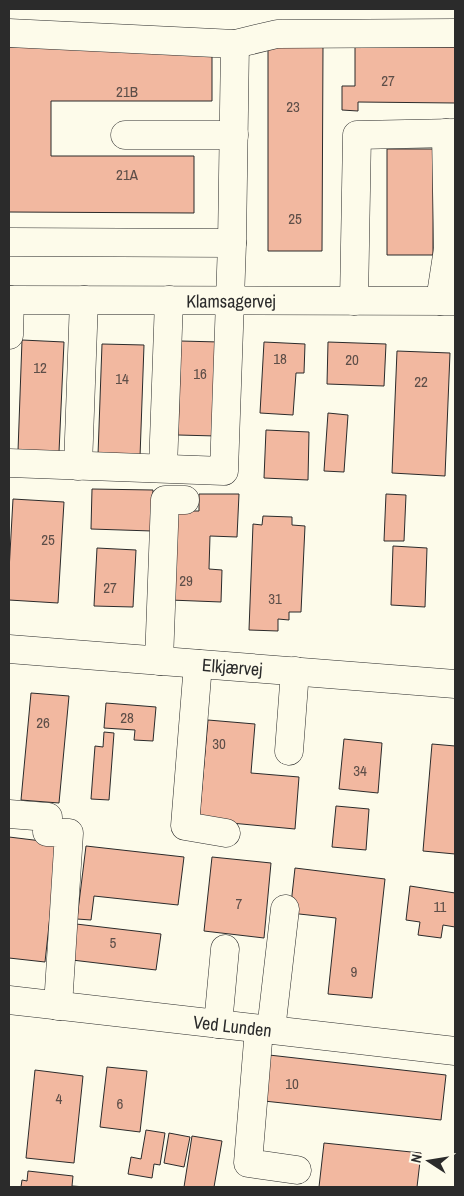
<svg xmlns="http://www.w3.org/2000/svg" width="464" height="1196" font-family="'Archivo Narrow',sans-serif">
	<style>
		.building { fill: #f2b8a0; stroke: #2b2b2b }
		.lines { fill: none; stroke-linecap: round; stroke-linejoin: round }
		.minor-casing { stroke: #2b2b2b; stroke-width: 29 }
		.minor { stroke: #fdfbea; stroke-width: 28 }
		.labels { text-anchor: middle; dominant-baseline: central; stroke-width: 4; stroke-linejoin: round; paint-order: stroke }
		.number-label { font-size: 15px; fill: #5d4e48 }
		.street-label { font-size: 18px; fill: #2b2b2b; stroke: #fdfbea }
	</style>
	<rect width="100%" height="100%" fill="#fdfbea"/>
	<!-- building -->
	<path class="building" d="M9 47H212V101H51V156H194V213L9 212Z
		M268 47H323L322 251H268Z
		M355 47H455V103L358 102V111L342 110V86H355Z
		M387 149H433V255H387Z
		M22 340 64 342 59 452 18 451Z
		M181 341 219 342 216 436 178 435Z
		M264 342 305 344 304 373H296L293 415 260 413Z
		M328 342 386 344 384 386 327 384Z
		M102 344 144 345 140 457 98 455Z
		M397 351 450 353 445 476 392 473Z
		M328 413 348 415 344 472 324 471Z
		M266 430 309 432 308 480 264 478Z
		M92 489 153 490 152 531 91 529Z
		M199 494H239L237 537 210 536 209 569 222 570 221 602 170 600 177 511H199Z
		M386 494 406 495 404 541H384Z
		M13 499 64 502 58 603 9 600V571Z
		M263 516 292 517V525L305 526 301 612H289V620L278 619V631L249 630 253 524 262 525Z
		M393 546 427 548 425 607 391 605Z
		M97 548 136 550 133 607 94 606Z
		M31 693 69 696 59 803 21 800Z
		M106 703 156 707 153 741 134 740 135 730 104 728Z
		M208 720 255 724 251 773 299 777 295 829 199 820Z
		M104 732 114 733 109 800 91 799 95 746 103 747Z
		M344 739 382 743 378 793 339 789Z
		M432 744 455 746V854L423 851Z
		M336 806 369 809 366 850 332 847Z
		M9 837 58 843 45 962 9 958Z
		M86 846 184 857 178 905 94 896 91 920 77 919Z
		M212 857 271 863 264 938 204 931Z
		M295 868 385 879 372 998 328 994 336 918 290 913Z
		M410 886 455 893V927L443 925 441 938 418 935 420 922 406 920Z
		M76 924 161 934 156 970 72 960Z
		M269 1055 446 1075 441 1120 264 1101Z
		M107 1067 147 1071 140 1132 100 1127Z
		M35 1070 83 1076 74 1163 26 1158Z
		M146 1130 165 1133 160 1165 154 1164 152 1178 128 1174 131 1157 141 1159Z
		M169 1133 190 1137 184 1167 164 1163Z
		M192 1136 222 1141 214 1187H184Z
		M324 1143 421 1153 417 1187H319Z
		M28 1171 73 1176 72 1186 86 1187H21L22 1180 27 1181Z"/>
	<g class="lines">
		<defs>
			<g id="minor">
				<path d="M9 33 235 44 277 34 455 33"/>
				<path d="M125 135H234"/>
				<path d="M9 242 232 243"/>
				<path id="s1" d="M9 300 455 301"/>
				<path d="M354 301 357 135 455 133"/>
				<path d="M440 301 448 249 446 133"/>
				<path d="M9 335 10 300"/>
				<path d="M9 463 224 471 232 243 235 44"/>
				<path d="M78 466 84 300"/>
				<path d="M163 468 169 300"/>
				<path id="s2" d="M9 649 455 684"/>
				<path d="M159 661 165 500H185"/>
				<path d="M198 664 185 826 226 833"/>
				<path d="M289 751 295 671"/>
				<path d="M9 814 48 817 47 832 69 833 58 1006"/>
				<path id="s3" d="M9 1000 455 1051"/>
				<path d="M218 1024 225 949"/>
				<path d="M259 1029 248 1163 297 1170"/>
				<path d="M271 1030 285 909"/>
			</g>
		</defs>
		<!-- minor casing -->
		<use href="#minor" class="minor-casing"/>
		<!-- minor -->
		<use href="#minor" class="minor"/>
	</g>
	<g class="labels">
		<!-- number labels -->
		<g class="number-label">
			<text x="388" y="80">27</text>
			<text x="127" y="91">21B</text>
			<text x="293" y="106">23</text>
			<text x="127" y="174">21A</text>
			<text x="295" y="218">25</text>
			<text x="280" y="358">18</text>
			<text x="352" y="359">20</text>
			<text x="40" y="367">12</text>
			<text x="200" y="373">16</text>
			<text x="122" y="378">14</text>
			<text x="421" y="381">22</text>
			<text x="48" y="539">25</text>
			<text x="186" y="580">29</text>
			<text x="110" y="587">27</text>
			<text x="275" y="598">31</text>
			<text x="127" y="717">28</text>
			<text x="43" y="722">26</text>
			<text x="219" y="743">30</text>
			<text x="360" y="770">34</text>
			<text x="239" y="903">7</text>
			<text x="440" y="906">11</text>
			<text x="113" y="942">5</text>
			<text x="354" y="971">9</text>
			<text x="292" y="1083">10</text>
			<text x="59" y="1098">4</text>
			<text x="120" y="1103">6</text>
		</g>
		<!-- street labels -->
		<g class="street-label">
			<text stroke="none"><textPath href="#s1" startOffset="222">Klamsagervej</textPath></text>
			<text stroke="none"><textPath href="#s2" startOffset="224">Elkjærvej</textPath></text>
			<text stroke="none"><textPath href="#s3" startOffset="225">Ved Lunden</textPath></text>
		</g>
	</g>
	<!-- border -->
	<rect width="464" height="1196" fill="none" stroke="#2b2b2b" stroke-width="20"/>
	<!-- north arrow -->
	<g transform="translate(429 1161) rotate(282)" stroke="#fdfbea" stroke-width="4" paint-order="stroke">
	<path d="M0-4L9 19L0 12L-9 19Z" fill="#2b2b2b"/>
	<text y="-8" font-size="14" font-weight="bold" text-anchor="middle" fill="#2b2b2b">N</text>
	</g>
</svg>
